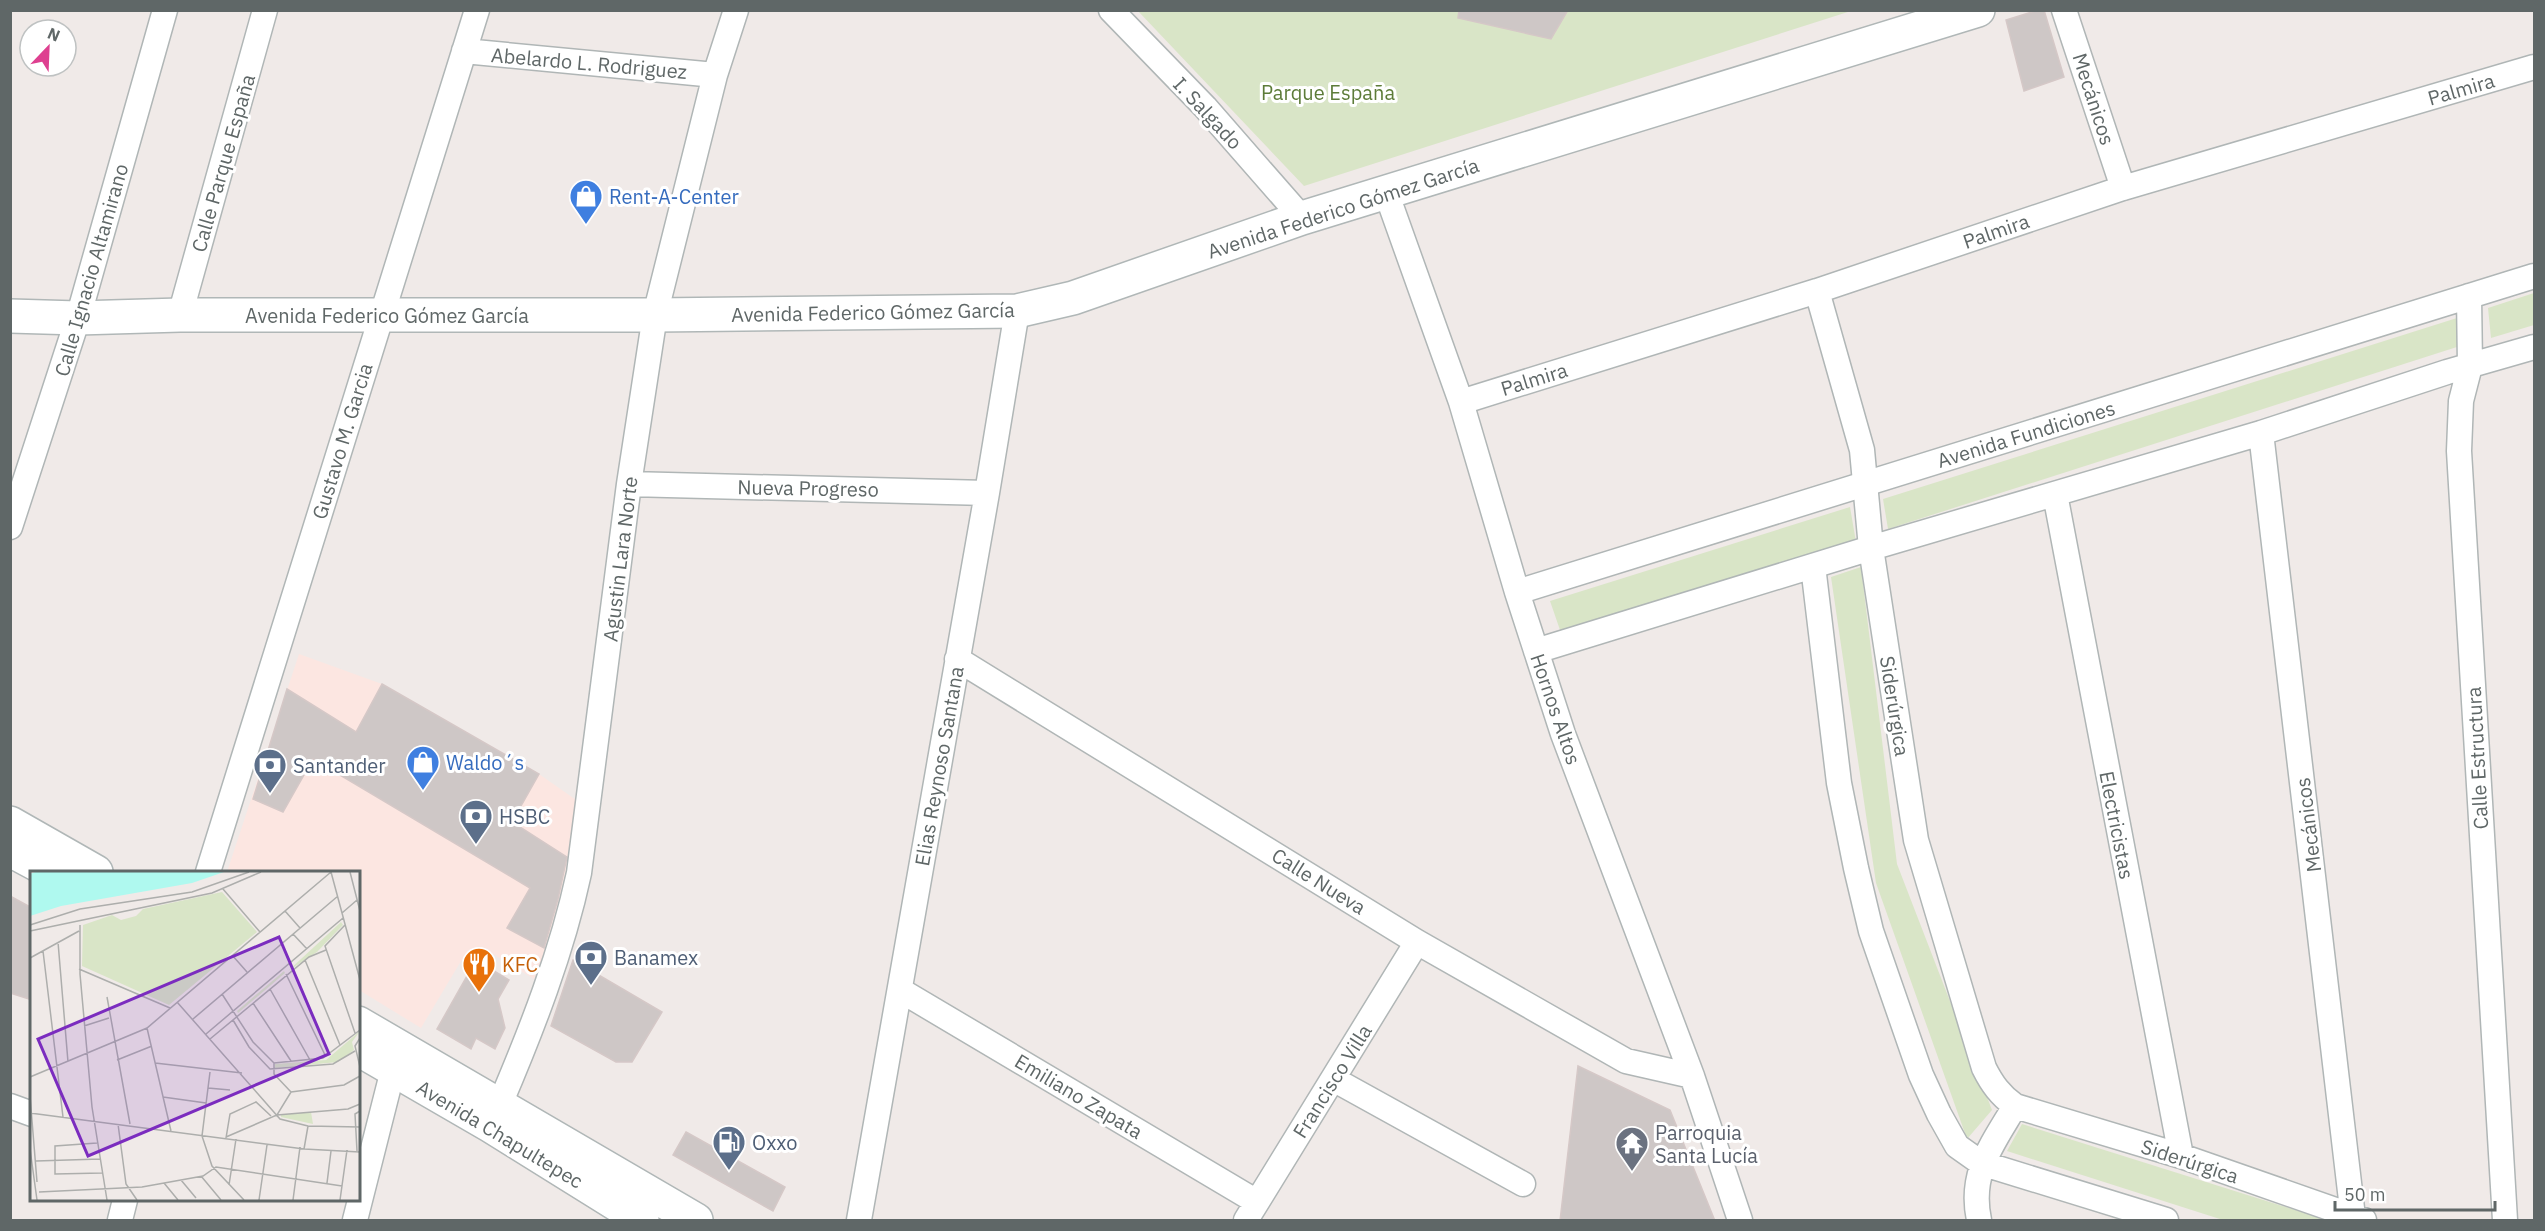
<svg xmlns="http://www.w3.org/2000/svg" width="2545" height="1231" font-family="'IBM Plex Sans',sans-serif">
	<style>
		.commercial { fill: #fce6e1 }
		.green { fill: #d9e5c7 }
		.building { fill: #cec7c6; stroke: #d5c8c7; stroke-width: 1.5 }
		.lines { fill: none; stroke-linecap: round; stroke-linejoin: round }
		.street-casing { stroke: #b0b6b6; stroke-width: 27 }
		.secondary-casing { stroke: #b0b7b7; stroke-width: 36 }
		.street { stroke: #fff; stroke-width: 24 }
		.secondary { stroke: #fff; stroke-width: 33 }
		.labels { text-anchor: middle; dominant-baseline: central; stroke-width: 6; stroke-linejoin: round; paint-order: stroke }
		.street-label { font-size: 20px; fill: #5f6767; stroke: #fff }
		.park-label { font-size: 20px; fill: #5d7c39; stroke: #fff }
		.shop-label { font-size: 20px; fill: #366cbe; stroke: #fff; text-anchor: start }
		.service-label { font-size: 20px; fill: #4e5e75; stroke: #fff; text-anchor: start }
		.food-label { font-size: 20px; fill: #c56008; stroke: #fff; text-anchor: start }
		.worship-label { font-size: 20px; fill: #5b616d; stroke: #fff; text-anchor: start }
		.inset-road { fill: none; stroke: #adaeac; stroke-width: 1.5 }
		.view { fill: #7b2cbf; fill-opacity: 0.15; stroke: #7b2cbf; stroke-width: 3 }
		.inset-edge { fill: none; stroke: #5f6767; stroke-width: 3 }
	</style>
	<rect width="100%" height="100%" fill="#f0eae8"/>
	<!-- commercial -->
	<path class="commercial" d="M299 654 382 684 539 774 579 802 569 858 565 903 534 979 493 954 471 953 461 961 421 1028 359 990 358 872H227Z"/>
	<!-- green -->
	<path class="green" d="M1138 11H1851L1304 186Z
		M2534 293V325L2491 338 2488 308Z
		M2457 318 2460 346 1888 529 1883 499Z
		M1850 507 1856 542 1560 630 1550 601Z
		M1861 567 1897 864 1992 1110 1967 1139 1876 883 1831 577Z
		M2022 1124 2327 1220H2223L2007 1151Z"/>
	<!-- building -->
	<path class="building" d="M1459 10H1568L1551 39 1458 18Z
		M2038 10H2044L2064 77 2024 91 2006 20Z
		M382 684 539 774 512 822 567 857 558 899 544 948 507 928 530 888 313 759 283 812 253 799 287 689 356 732Z
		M10 896 32 908V1000L10 993Z
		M476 960 509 980 498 999 505 1028 495 1049 476 1038 471 1049 437 1029Z
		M573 960 662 1012 632 1062H616L551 1026Z
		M1578 1066 1670 1110 1715 1221H1560Z
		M686 1132 785 1187 773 1211 673 1155Z"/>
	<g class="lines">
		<defs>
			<path id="street" d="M1111 10 1205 107 1302 218
				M2064 10 2123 188
				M464 51 715 75
				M1386 192 1461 402 1517 592 1563 734 1692 1076 1740 1220
				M1817 291 1862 450 1871 548 1916 840 1984 1068C1992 1084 2000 1095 2015 1106L2181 1156 2364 1220
				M2469 296 2470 366 2461 401 2459 451 2505 1220
				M180 315 265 10
				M1461 402 1817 291 2123 188 2534 67
				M2261 433 2353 1217
				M629 484 987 493
				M2055 494 2181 1156
				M10 527 78 318 165 10
				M1813 566 1839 783 1856 868 1871 931 1921 1075 1939 1114 1957 1146 1981 1163 2166 1220
				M1517 592 2534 276
				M1536 651 1871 548 2261 433 2447 372 2534 347
				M957 659 1417 942 1626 1061 1692 1076
				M208 872 477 10
				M900 990 1257 1202
				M1333 1079 1523 1184
				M500 1104C532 1029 562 952 579 873L629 484 655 315 715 75 736 10
				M10 1106 32 1114
				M120 1220 125 1200
				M355 1220 397 1054
				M859 1220 987 493 1017 311
				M1246 1220 1417 942
				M1979 1220C1969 1173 1992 1145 2015 1106"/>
			<path id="secondary" d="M10 316 78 318 180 315H655L1017 311 1073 298 1302 218 1978 10
				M10 823 96 872
				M10 850 51 872
				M358 1023 696 1220
				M358 1049 491 1126 642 1220"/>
		</defs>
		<!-- street casing -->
		<use href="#street" class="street-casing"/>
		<!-- secondary casing -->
		<use href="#secondary" class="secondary-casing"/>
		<!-- street -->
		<use href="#street" class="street"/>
		<!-- secondary -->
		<use href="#secondary" class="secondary"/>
	</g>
	<!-- icons -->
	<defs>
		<symbol id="shop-pin" viewBox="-11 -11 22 30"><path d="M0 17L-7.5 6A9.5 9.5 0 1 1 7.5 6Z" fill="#3f7fe0" stroke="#fff"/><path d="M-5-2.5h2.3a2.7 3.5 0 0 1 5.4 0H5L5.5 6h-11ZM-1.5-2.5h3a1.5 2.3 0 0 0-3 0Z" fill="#fff"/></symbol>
		<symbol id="bank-pin" viewBox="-11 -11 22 30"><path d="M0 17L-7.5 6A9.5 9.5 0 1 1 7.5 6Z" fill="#5c6f8a" stroke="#fff"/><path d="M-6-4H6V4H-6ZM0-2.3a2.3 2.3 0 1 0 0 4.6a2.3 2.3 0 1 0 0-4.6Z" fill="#fff"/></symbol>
		<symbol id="restaurant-pin" viewBox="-11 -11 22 30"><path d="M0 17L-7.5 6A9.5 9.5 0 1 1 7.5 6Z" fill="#e8710a" stroke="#fff"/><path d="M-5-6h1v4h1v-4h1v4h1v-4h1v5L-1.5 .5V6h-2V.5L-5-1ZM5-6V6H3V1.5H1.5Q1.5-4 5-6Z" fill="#fff"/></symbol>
		<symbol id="fuel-pin" viewBox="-11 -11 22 30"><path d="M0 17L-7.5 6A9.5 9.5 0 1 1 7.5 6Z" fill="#5c6f8a" stroke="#fff"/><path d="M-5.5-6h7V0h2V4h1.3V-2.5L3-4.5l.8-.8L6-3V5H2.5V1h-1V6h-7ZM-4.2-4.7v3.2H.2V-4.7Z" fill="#fff"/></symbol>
		<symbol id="temple-pin" viewBox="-11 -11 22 30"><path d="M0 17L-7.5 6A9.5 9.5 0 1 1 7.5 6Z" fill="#6b7280" stroke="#fff"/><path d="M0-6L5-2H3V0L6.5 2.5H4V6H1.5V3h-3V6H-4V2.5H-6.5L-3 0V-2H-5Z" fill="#fff"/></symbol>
	</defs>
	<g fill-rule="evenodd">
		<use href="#shop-pin" x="567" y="177" width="38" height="52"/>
		<use href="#shop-pin" x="404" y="743" width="38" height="52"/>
		<use href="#bank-pin" x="251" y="746" width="38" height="52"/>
		<use href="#bank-pin" x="457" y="797" width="38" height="52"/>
		<use href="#bank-pin" x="572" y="938" width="38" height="52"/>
		<use href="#restaurant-pin" x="460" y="945" width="38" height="52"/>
		<use href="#fuel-pin" x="710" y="1123" width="38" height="52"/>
		<use href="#temple-pin" x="1613" y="1124" width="38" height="52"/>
	</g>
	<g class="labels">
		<!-- street labels -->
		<g class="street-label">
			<text transform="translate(589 63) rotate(5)">Abelardo L. Rodriguez</text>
			<text transform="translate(2461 89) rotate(-16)">Palmira</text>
			<text transform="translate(2094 99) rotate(72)">Mecánicos</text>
			<text transform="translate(1208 113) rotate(47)">I. Salgado</text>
			<text transform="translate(223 163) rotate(-74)">Calle Parque España</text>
			<text transform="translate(1343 208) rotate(-18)">Avenida Federico Gómez García</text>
			<text transform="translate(1996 231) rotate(-19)">Palmira</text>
			<text transform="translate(91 270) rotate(-74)">Calle Ignacio Altamirano</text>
			<text transform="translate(873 312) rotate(-1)">Avenida Federico Gómez García</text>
			<text x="387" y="315">Avenida Federico Gómez García</text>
			<text transform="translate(1534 379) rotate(-17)">Palmira</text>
			<text transform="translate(2026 434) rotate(-17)">Avenida Fundiciones</text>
			<text transform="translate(342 441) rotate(-73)">Gustavo M. Garcia</text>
			<text transform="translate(808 488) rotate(1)">Nueva Progreso</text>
			<text transform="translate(620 559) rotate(-83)">Agustin Lara Norte</text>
			<text transform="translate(1895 706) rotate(81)">Siderúrgica</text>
			<text transform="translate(1556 709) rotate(71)">Hornos Altos</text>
			<text transform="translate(2477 758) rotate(-93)">Calle Estructura</text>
			<text transform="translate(939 766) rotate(-80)">Elias Reynoso Santana</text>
			<text transform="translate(2117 825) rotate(79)">Electricistas</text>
			<text transform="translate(2308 825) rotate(-97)">Mecánicos</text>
			<text transform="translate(1319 881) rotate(32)">Calle Nueva</text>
			<text transform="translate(1332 1081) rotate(-58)">Francisco Villa</text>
			<text transform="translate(1079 1096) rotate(31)">Emiliano Zapata</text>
			<text transform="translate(500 1134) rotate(31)">Avenida Chapultepec</text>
			<text transform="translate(2190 1161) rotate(18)">Siderúrgica</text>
		</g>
		<!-- park labels -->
		<g class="park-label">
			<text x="1328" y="92">Parque España</text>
		</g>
		<!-- shop labels -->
		<g class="shop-label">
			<text x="609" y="196">Rent-A-Center</text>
			<text x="446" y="762">Waldo´s</text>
		</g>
		<!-- service labels -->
		<g class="service-label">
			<text x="293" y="765">Santander</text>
			<text x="499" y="816">HSBC</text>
			<text x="614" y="957">Banamex</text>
			<text x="752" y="1142">Oxxo</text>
		</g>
		<!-- food labels -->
		<g class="food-label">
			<text x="502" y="964">KFC</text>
		</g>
		<!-- worship labels -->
		<g class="worship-label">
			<text x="1655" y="1132">Parroquia<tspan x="1655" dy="23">Santa Lucía</tspan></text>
		</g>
	</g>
	<!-- overview -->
	<g transform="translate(30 871)">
		<rect width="330" height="330" fill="#f0eae8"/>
		<path d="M192 21 227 61 139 134 52 95 53 54 82 44 91 49 106 45 113 38ZM311 51 313 54 287 81 258 100ZM254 100 255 102 208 142 207 140ZM330 160 322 171 324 179 308 191 245 197V193L296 189ZM281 241 283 253 251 246V244Z" fill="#d9e5c7"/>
		<path d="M5 1H194L162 12 31 35 0 45V3Z" fill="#aff9ef"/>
		<path class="inset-road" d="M301 1 330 109M320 1 330 40M193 18 230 61M255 40 270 57M312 42 327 29M0 54 50 38 162 21 219 1M50 54V103L62 236 77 329M315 54 295 75 325 162M0 60 182 22 231 1M263 63 277 78M28 71 38 191M13 80 33 246M202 84 217 101M0 87 49 60M275 89 310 174M49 98 140 137M256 103 296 186M240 118 280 189M192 123 223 171 244 192 293 187 330 159M77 126 100 253M147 131 250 248 278 255 330 256M223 132 261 190M163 148 308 25M203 149 219 176 240 198 303 193 325 180M54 155 79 147M117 157 141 260M176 163 313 47M330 167 325 175 330 196M180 168 279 86 296 79M87 189 122 175M125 192 212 202M244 192V203L261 221M180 201 172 265 182 295 214 329M0 206 117 157 301 1M178 217 200 219M261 221 314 214 330 205M0 225 7 311M133 226 176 232M0 242 274 278 330 281M247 244 318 238 330 233M88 253 96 313 107 329M196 266 247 244 261 221M196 267 200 243 226 231 241 245M67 272 25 275V303L72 302M0 278 7 329M274 278 278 255M327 280 325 243 330 240M6 290 70 288M171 305 191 329M151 309 166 327M134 312 148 329M297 312 301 280M199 314 206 268M9 321 112 316 173 305 186 296 312 315M229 329 237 274M263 329 270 276M310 329 317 279"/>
		<path class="view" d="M249 66 299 183 58 285 8 168Z"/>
		<rect width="330" height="330" class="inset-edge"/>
	</g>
	<!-- border -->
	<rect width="2545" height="1231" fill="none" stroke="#5f6767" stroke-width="24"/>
	<!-- north arrow -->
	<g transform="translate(48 48) rotate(23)"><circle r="28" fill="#ffffff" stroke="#bfc2c2" stroke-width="1.5"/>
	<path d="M0-4.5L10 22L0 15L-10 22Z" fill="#de4090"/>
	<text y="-9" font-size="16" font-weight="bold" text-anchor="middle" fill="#5f6767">N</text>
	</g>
	<!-- scale -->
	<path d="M2335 1201v9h160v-9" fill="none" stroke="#5f6767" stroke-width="3"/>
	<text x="2344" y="1201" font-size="18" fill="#5f6767" stroke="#ffffff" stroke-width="4.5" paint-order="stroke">50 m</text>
</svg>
